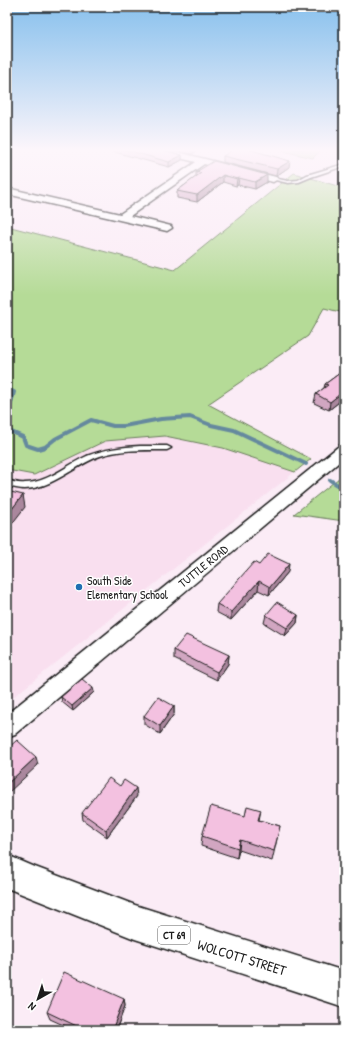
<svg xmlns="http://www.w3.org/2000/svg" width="351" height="1037" font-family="'Patrick Hand',sans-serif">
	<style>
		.built { fill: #f9dfef }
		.green { fill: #b5db97; stroke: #687c5a }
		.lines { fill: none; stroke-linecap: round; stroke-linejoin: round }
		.stream { stroke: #65899e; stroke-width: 4 }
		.lane-casing { stroke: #1c1c1c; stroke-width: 3 }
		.street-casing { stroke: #1c1c1c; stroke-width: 3 }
		.primary-casing { stroke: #1c1c1c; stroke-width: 3 }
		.lane { fill: #fff; fill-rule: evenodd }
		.street { fill: #fff; fill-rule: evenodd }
		.primary { fill: #fff; fill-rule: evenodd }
		.wall { fill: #d1a6c1; stroke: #1c1c1c }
		.shaded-wall { fill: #aa879d; stroke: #1c1c1c }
		.building { fill: #f3c1e0; stroke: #1c1c1c }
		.poi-dot { fill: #1f6fb2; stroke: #fff; stroke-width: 1.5 }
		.labels { text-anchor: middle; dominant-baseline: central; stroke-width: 3; stroke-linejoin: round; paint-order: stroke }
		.shield { fill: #fff; stroke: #606060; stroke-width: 1 }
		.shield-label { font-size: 11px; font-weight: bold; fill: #1c1c1c }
		.street-label { font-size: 12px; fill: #1c1c1c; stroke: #fff }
		.poi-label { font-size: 12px; fill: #1c1c1c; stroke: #fff; text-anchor: start }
		.near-street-label { font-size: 14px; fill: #1c1c1c; stroke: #fff }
	</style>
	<rect width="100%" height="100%" fill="#fbecf6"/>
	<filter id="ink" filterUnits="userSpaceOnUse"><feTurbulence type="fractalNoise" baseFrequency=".025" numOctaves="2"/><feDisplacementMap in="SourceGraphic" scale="8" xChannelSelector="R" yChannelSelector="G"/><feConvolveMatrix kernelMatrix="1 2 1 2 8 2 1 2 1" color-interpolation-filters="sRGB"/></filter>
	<g filter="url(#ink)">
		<!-- built -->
		<path class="built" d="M125 270 308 336 208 404 311 459 7 702V328Z"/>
		<!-- green -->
		<path class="green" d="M274 149H322L313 158Z
			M294 173 344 188V313L324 308 308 336 208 404 311 459 295 472 223 448 165 436 105 441 34 475 7 470V226L175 270Z
			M344 474V521L294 514Z"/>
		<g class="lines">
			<!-- stream -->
			<path class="stream" d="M7 389 14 392 7 417
				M7 430 23 437 26 445 38 449 45 447 55 439 91 420 113 426H124L161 419 190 417 211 425 234 430 306 464
				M330 480 344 489"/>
			<defs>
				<path id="lane" d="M344 164V166L311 177 299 182 288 183 271 179 273 178 288 181 298 180 307 175Z
					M140 446H167L171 448 167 450C145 450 122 449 100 456 75 465 53 488 25 489 19 489 13 487 7 486V480C13 482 19 484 25 483 47 483 67 465 87 456 104 449 122 447 140 446Z"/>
				<path id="street" d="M150 149H166L276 177 278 179 273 182 204 164 130 216 171 226 172 228 167 231 7 194V188L120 214 196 162 151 151Z
					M344 445V458L15 734 7 737V714L339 446Z"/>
				<path id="primary" d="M7 855 35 867 135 905 344 971V1007L135 939 17 892 7 888Z"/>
			</defs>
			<!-- lane casing -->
			<use href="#lane" class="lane-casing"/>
			<!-- street casing -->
			<use href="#street" class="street-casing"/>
			<!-- primary casing -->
			<use href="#primary" class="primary-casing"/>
			<!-- lane -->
			<use href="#lane" class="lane"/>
			<!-- street -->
			<use href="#street" class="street"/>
			<!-- primary -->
			<use href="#primary" class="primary"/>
		</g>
		<!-- wall -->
		<path class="wall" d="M104 149H159L182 155V160L169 167Z
			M173 149H201L192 154Z
			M223 156 289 167 276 176 223 162Z
			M196 172 267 182 255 189 238 185 236 186 223 182 197 202 177 198V191L196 177Z
			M344 370V398L329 410 314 403 316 394 324 388 325 384Z
			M344 564V574L342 573Z
			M259 565 288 572 269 595 258 590 231 620 216 612 217 604Z
			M266 615H298L297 623 285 636 264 623Z
			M174 650 229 655 228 664 217 680 174 659Z
			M94 692 73 711 62 702 61 697Z
			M174 706V714L160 734 144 724V716Z
			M137 796 107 837 83 820 82 813Z
			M261 810 259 820 280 826 272 861 239 850 237 858 201 846 202 836 245 816Z
			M124 999 125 1006 116 1030H74L50 1019 47 1012Z"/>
		<!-- shaded-wall -->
		<path class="shaded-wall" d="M192 149H201L192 154Z
			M182 155V160L169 167V162Z
			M290 161 289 167 276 176 277 169Z
			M223 175V182L197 202V195Z
			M267 175V182L255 189V182Z
			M239 178 238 185 236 186 237 179Z
			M344 391V398L329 410 330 402Z
			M23 495 25 507 11 525 12 528 7 534V515Z
			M289 564 288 572 269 595 270 587Z
			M259 581 258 590 231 620V612Z
			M298 615 297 623 285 636 287 628Z
			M229 655 228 664 217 680V672Z
			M93 688 94 692 73 711 72 706Z
			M174 706V714L160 734V726Z
			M36 757 38 765 8 793 7 791V784Z
			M136 788 137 796 107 837 106 830Z
			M240 840 239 850 237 858 238 848Z
			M124 999 125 1006 116 1030H112Z"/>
		<!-- building -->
		<path class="building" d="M123 149H159L182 155 169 162Z
			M234 149H248L290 161 277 169 223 156Z
			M214 161 267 175 255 182 239 178 237 179 223 175 197 195 177 191 201 173 196 172Z
			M344 370V391L330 402 316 394 328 385 325 384Z
			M7 491 23 495 7 515 10 516 7 519Z
			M268 554 289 564 270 587 259 581 231 612 217 604 254 562 259 565Z
			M277 602 298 615 287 628 266 615Z
			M186 635 229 655 217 672 174 650Z
			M82 679 93 688 72 706 61 697Z
			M158 697 174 706 160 726 144 716Z
			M17 740 36 757 7 784V749Z
			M109 778 120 786 124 780 136 788 106 830 82 813Z
			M211 806 245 816 247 806 261 810 258 820 280 826 274 851 240 840 238 848 202 836Z
			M64 972 124 999 112 1030H85L47 1012Z
			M205 1027 215 1030H204Z"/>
	</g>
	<!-- sky -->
	<linearGradient id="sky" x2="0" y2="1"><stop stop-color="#87c0ed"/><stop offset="0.51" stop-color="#fdf6fb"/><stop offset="1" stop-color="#fdf6fb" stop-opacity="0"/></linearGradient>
	<rect width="351" height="295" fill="url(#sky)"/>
	<!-- markers -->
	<circle class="poi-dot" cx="79" cy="587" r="4"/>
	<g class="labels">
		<!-- shield labels -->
		<rect class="shield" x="158" y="926" width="32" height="18" rx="3"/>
		<g class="shield-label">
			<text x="174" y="935">CT 69</text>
		</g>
		<!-- street labels -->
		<g class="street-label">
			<text transform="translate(203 566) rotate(-39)">TUTTLE ROAD</text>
		</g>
		<!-- poi labels -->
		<g class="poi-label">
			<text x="87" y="580">South Side<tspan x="87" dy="14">Elementary School</tspan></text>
		</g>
		<!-- near-street labels -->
		<g class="near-street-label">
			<text transform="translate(242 957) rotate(17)">WOLCOTT STREET</text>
		</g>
	</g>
	<!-- margin -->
	<rect width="351" height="1037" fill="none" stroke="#fff" stroke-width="24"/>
	<rect x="12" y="12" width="327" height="1013" fill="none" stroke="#1c1c1c" stroke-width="1.5" filter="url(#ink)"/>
	<!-- north arrow -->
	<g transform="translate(38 999) rotate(219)" stroke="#ffffff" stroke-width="3" paint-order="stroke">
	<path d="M0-3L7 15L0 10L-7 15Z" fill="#1c1c1c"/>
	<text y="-6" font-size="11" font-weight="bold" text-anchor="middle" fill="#1c1c1c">N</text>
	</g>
</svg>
